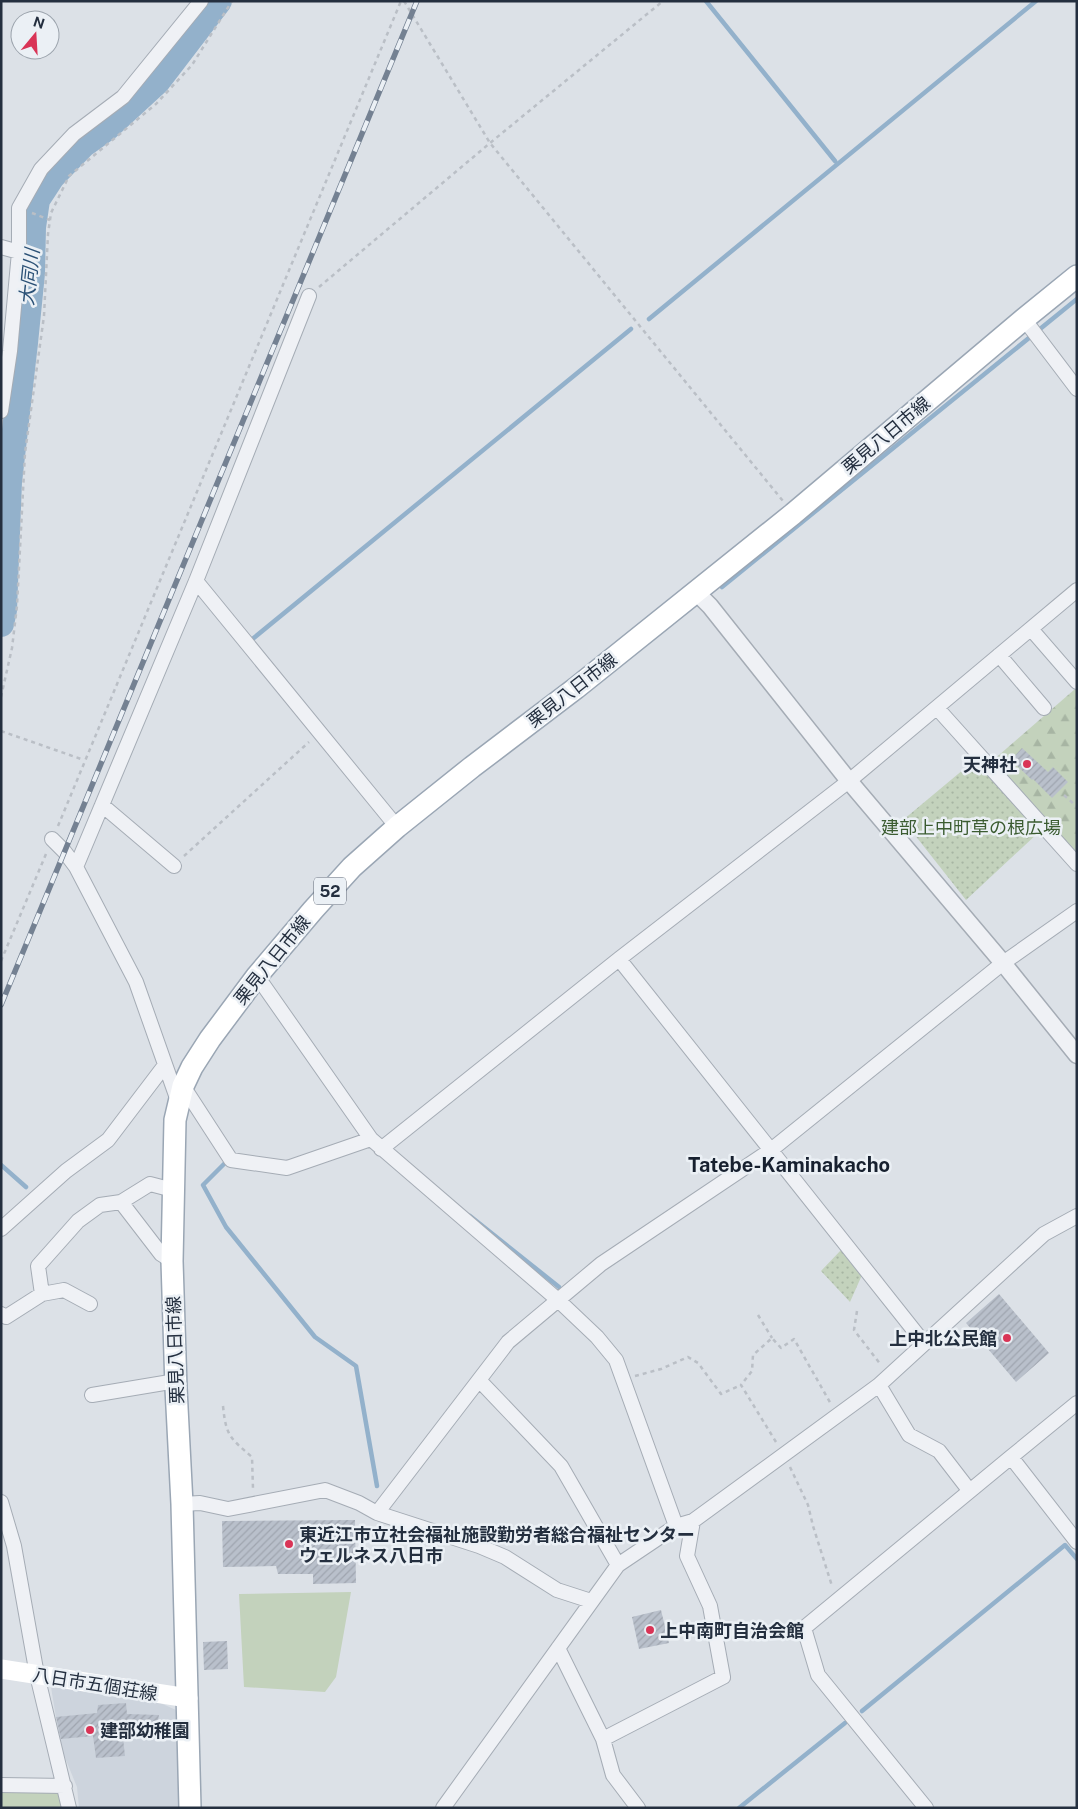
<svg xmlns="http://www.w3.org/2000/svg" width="1078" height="1809" font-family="'Public Sans','Noto Sans JP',sans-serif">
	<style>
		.built { fill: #cdd4dd }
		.forest { fill: url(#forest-firs) }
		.park { fill: url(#park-dots) }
		.garden { fill: #c3d2bc }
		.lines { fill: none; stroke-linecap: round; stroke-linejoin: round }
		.stream { stroke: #93b1cb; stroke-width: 4.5 }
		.river { stroke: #93b1cb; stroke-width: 26 }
		.building { fill: url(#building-hatch) }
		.minor-casing { stroke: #a5acb5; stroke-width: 16 }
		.tertiary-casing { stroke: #a5acb5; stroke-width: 19 }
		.primary-casing { stroke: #9aa6b4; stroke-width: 24 }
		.path { stroke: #babfc6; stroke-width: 2.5; stroke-dasharray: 4 4; stroke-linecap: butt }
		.minor { stroke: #eff1f5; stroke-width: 14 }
		.tertiary { stroke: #eff1f5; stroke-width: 16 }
		.secondary { stroke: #fff; stroke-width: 19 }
		.primary { stroke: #fff; stroke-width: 21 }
		.rail-casing { stroke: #748192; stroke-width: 5.5 }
		.rail { stroke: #ebf0f5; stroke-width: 4; stroke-dasharray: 11; stroke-linecap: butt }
		.poi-dot { fill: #d93456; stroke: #ebf0f5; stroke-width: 2 }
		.labels { text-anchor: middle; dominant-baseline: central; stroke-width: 5; stroke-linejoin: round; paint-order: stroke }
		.shield { fill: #ebf0f5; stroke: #606976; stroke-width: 1 }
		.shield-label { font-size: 16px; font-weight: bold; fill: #242f3f }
		.street-label { font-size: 18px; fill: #242f3f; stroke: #ebf0f5 }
		.poi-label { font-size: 18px; font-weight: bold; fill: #242f3f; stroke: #ebf0f5; text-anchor: start }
		.park-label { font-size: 18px; fill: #3b5c31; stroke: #ebf0f5 }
		.water-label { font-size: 19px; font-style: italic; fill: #2b5176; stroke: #ebf0f5 }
		.quarter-label { font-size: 20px; font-weight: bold; fill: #17202f; stroke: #ebf0f5 }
	</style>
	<defs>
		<pattern id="forest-firs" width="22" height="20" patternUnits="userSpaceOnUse" patternTransform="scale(1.25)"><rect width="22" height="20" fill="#c3d2bc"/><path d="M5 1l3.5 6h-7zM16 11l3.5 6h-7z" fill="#a7b5a3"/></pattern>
		<pattern id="park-dots" width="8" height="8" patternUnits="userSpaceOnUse" patternTransform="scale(1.25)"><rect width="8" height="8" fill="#c3d2bc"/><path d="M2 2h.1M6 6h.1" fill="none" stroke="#a7b5a3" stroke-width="1.8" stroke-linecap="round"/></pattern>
		<pattern id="building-hatch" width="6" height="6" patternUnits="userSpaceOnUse" patternTransform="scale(1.25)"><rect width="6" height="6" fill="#b9c0cb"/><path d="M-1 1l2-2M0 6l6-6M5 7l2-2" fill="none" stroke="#9fa5af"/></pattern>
	</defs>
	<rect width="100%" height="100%" fill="#dce1e7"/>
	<!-- built -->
	<path class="built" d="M51 1687 156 1701 176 1710 179 1808H79L77 1787 61 1748Z"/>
	<!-- forest -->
	<path class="forest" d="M1075 689 1077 691V857L991 762Z"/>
	<!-- park -->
	<path class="park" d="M976 759 1039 832 966 900 903 820Z
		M841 1250 862 1275 850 1302 821 1271Z"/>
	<!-- garden -->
	<path class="garden" d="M351 1592 336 1677 325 1692 244 1687 239 1594Z
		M1 1778H60L61 1808H1Z"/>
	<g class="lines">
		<!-- stream -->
		<path class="stream" d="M706 1 835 161
			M649 319 1036 1
			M722 587 1077 299
			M250 641 631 329
			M226 1162 203 1185 226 1227 315 1337 356 1366 377 1486
			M1 1165 26 1187
			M470 1216 559 1287
			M862 1711 1065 1545 1077 1559
			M739 1808 845 1723"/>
		<!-- river -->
		<path class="river" d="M1 624 4 610 9 482 25 343 32 273 33 227 37 200 52 177 83 145 107 128 157 82 219 1"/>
	</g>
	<!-- building -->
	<path class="building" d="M1022 748 1048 772 1053 767 1068 782 1052 798 1033 779 1032 780 1011 760Z
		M999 1294 1049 1353 1016 1382 966 1323Z
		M355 1520 356 1583 313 1584V1574H278L276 1566 223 1567 222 1521Z
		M661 1610 669 1643 639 1649 632 1617Z
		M227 1641 228 1669 204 1670 203 1642Z
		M126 1703 127 1714 159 1715 156 1731 122 1729 125 1756 96 1758 93 1736 61 1739 56 1717 97 1713 98 1705Z"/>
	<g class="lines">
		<defs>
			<path id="minor" d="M1 247 19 252
				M1024 319 1077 389
				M1 411 10 351 19 252V208L41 169 74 134 123 97 201 1
				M196 581 397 827
				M1031 629 1077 682
				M999 655 1044 708
				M937 708 1077 864
				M102 805 174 866
				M52 839 64 851 76 867
				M619 959 924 1343
				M257 976 371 1139 558 1300 597 1337 616 1360 676 1526
				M183 1086 231 1160 287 1168 371 1139
				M178 1101 136 982 76 867 196 581 309 296
				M381 1149 619 959 849 781 1077 590
				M121 1202 161 1254 172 1261
				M1 1229 66 1171 108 1140 165 1065
				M42 1294 64 1290 90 1304
				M1 1314 6 1317 42 1294 38 1266 78 1221 100 1205 121 1202 150 1184 173 1190
				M479 1380 561 1466 618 1565
				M879 1385 909 1435 939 1451 969 1490
				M92 1395 176 1381
				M1077 1403 1011 1457 1077 1542
				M1 1502 14 1546 37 1675 69 1808
				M182 1504 200 1503 228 1509 325 1490 359 1503 377 1513 479 1546 505 1557 557 1590 591 1601
				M377 1513 508 1342 601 1264 771 1150 1003 963 1077 911
				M558 1648 603 1739 613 1775 638 1808
				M603 1739 723 1677 710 1606 687 1556 693 1521
				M1 1785 65 1786
				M443 1808 618 1565 676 1526 693 1521 879 1385 1044 1234 1077 1216
				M926 1808 818 1675 804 1628 1011 1457"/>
			<path id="tertiary" d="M696 592 710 606 849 781 1003 963 1077 1055"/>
			<path id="primary" d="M190 1808 182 1504 176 1388 172 1261 175 1120 183 1086 192 1067 210 1039 257 976 313 910 352 867 397 827 472 767 576 688 793 514 1024 319 1077 276"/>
		</defs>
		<!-- minor casing -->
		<use href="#minor" class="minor-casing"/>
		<!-- tertiary casing -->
		<use href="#tertiary" class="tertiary-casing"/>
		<!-- primary casing -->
		<use href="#primary" class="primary-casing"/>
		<!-- path -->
		<path class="path" d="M404 1 490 143 783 501
			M32 213 50 220
			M319 287 490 143 663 1
			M1 697 12 648 17 606 25 453 44 316 48 234 51 213 69 176 156 104 192 65 232 1
			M1 731 84 760
			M1064 795 1077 807
			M58 826 401 1
			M184 856 309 742
			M1 961 46 854
			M857 1311 854 1330 881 1365
			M758 1315 772 1338
			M635 1376 661 1369 688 1357 698 1363 721 1394 741 1385
			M223 1406C226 1436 230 1438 252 1457L253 1489
			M776 1442 741 1385 752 1371 753 1355 772 1338 781 1348 794 1339 831 1404
			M790 1467 808 1505 813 1526 832 1586"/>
		<!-- minor -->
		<use href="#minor" class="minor"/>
		<!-- tertiary -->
		<use href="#tertiary" class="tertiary"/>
		<!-- secondary -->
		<path class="secondary" d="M1 1669 188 1698"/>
		<!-- primary -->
		<use href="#primary" class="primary"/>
		<defs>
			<path id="rail" d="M1 1005 417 1"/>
		</defs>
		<!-- rail casing -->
		<use href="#rail" class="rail-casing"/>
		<!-- rail -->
		<use href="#rail" class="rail"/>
	</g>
	<!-- markers -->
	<g class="poi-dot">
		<circle cx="1027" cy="764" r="5"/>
		<circle cx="1007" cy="1338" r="5"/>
		<circle cx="289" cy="1544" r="5"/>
		<circle cx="650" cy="1630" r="5"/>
		<circle cx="90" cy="1730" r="5"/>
	</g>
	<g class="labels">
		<!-- shield labels -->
		<rect class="shield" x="314" y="877.5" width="32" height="27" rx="4"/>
		<g class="shield-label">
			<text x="330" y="891">52</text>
		</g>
		<!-- street labels -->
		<g class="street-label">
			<text transform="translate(886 435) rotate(-40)">栗見八日市線</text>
			<text transform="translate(572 690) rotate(-38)">栗見八日市線</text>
			<text transform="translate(272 960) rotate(-51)">栗見八日市線</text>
			<text transform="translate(175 1350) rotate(-92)">栗見八日市線</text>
			<text transform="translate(95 1684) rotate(9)">八日市五個荘線</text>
		</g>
		<!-- poi labels -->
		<g class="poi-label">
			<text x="1017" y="764" text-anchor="end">天神社</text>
			<text x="997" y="1338" text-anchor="end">上中北公民館</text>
			<text x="299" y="1534">東近江市立社会福祉施設勤労者総合福祉センター<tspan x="299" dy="21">ウェルネス八日市</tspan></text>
			<text x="660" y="1630">上中南町自治会館</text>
			<text x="100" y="1730">建部幼稚園</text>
		</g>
		<!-- park labels -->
		<g class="park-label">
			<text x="971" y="827">建部上中町草の根広場</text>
		</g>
		<!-- water labels -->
		<g class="water-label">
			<text transform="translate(29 277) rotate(-84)">大同川</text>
		</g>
		<!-- quarter labels -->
		<g class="quarter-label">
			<text x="789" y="1165">Tatebe-Kaminakacho</text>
		</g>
	</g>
	<!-- border -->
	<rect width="1078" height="1809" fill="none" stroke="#242f3f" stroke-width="5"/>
	<!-- north arrow -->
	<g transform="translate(35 35) rotate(18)"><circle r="24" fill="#ebf0f5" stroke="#9ba3ac"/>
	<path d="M0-4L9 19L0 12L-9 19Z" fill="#d93456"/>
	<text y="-8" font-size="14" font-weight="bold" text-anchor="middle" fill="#242f3f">N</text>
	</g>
</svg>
